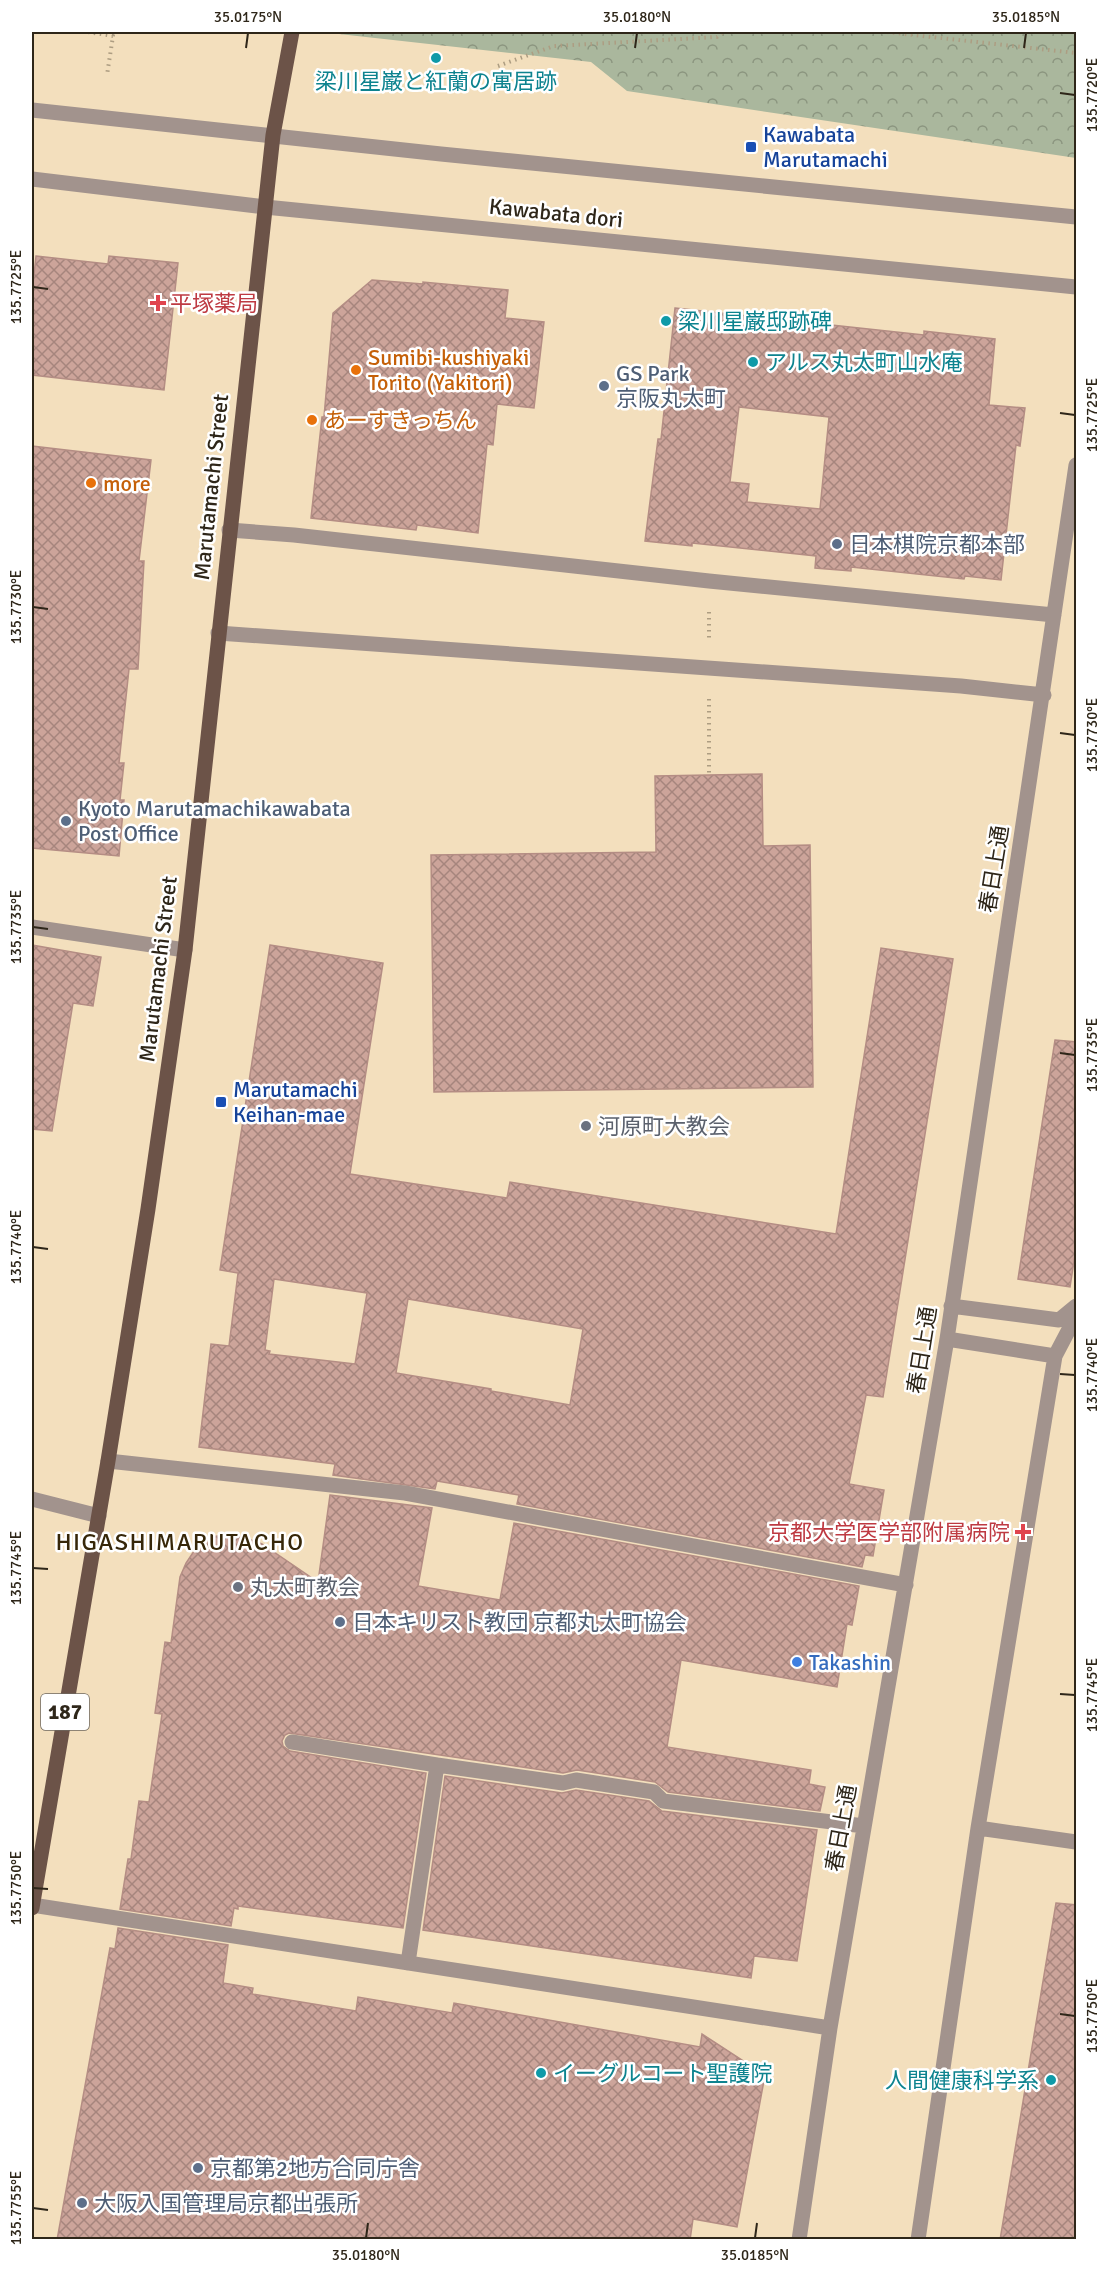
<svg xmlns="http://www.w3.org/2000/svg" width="1108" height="2271" font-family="Signika,'Noto Sans JP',sans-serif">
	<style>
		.park { fill: url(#park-crowns) }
		.building { fill: url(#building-cross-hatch); stroke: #b48d84; stroke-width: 1.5; fill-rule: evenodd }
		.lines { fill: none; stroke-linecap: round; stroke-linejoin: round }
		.path { stroke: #ad9d82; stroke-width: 4; stroke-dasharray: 1.5 4.5; stroke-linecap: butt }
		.minor { stroke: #a2938d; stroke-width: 15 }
		.major { stroke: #6c5348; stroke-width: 15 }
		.ticks { fill: none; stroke: #2e2619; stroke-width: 2 }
		.culture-dot { fill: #0f9aa8; stroke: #fff; stroke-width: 2 }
		.transit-dot { fill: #1a4fb4; stroke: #fff; stroke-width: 2 }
		.health-dot { fill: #e0444e; stroke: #fff; stroke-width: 2 }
		.food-dot { fill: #e8710a; stroke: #fff; stroke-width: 2 }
		.service-dot { fill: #5c6f8a; stroke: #fff; stroke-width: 2 }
		.worship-dot { fill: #6b7280; stroke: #fff; stroke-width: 2 }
		.shop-dot { fill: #3f7fe0; stroke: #fff; stroke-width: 2 }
		.labels { text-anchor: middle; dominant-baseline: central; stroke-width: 5; stroke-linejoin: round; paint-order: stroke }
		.shield { fill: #fff; stroke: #6d675e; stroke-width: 1.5 }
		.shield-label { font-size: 21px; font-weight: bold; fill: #2e2619 }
		.culture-label { font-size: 22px; fill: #0d838f; stroke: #fff; text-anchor: start }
		.transit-label { font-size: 22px; fill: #164399; stroke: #fff; text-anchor: start }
		.street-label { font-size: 22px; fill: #2e2619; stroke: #fff }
		.health-label { font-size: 22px; fill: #be3a42; stroke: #fff; text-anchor: start }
		.food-label { font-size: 22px; fill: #c56008; stroke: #fff; text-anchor: start }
		.service-label { font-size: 22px; fill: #4e5e75; stroke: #fff; text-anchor: start }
		.worship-label { font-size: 22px; fill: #5b616d; stroke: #fff; text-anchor: start }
		.shop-label { font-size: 22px; fill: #366cbe; stroke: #fff; text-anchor: start }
		.neighbourhood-label { font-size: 24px; letter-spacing: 1.5px; fill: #362608; stroke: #fff }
		.neatline { fill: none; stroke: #2e2619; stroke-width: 2 }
		.ticks-label { font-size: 15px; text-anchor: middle; fill: #2e2619 }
	</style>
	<defs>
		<pattern id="park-crowns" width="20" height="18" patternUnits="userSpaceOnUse" patternTransform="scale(1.5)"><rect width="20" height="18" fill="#aab79d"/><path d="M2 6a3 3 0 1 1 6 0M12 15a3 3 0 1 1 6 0" fill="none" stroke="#8b957f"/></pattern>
		<pattern id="building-cross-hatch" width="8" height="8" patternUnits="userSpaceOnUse" patternTransform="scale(1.5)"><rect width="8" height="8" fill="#cca49a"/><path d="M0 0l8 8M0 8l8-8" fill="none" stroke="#a6857d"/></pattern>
	</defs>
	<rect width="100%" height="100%" fill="#f3dfbd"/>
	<!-- park -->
	<path class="park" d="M321 32H1076V158L627 91 591 62Z"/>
	<!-- building -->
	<path class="building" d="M36 256 108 264 109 256 178 263 164 390 32 375V293Z
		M372 280 423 284V282L508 290 505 318 544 322 534 408 497 404 493 445 487 444 478 533 417 525 416 530 311 518 322 417H324L333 313Z
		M675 308 924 335V331L995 339 989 405 1025 408 1020 446 1016 445 1001 580 965 576 964 579 851 567V571L815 568 816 556 692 543V546L645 541 658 439H661ZM739 407 829 417 820 509 747 502 749 484 730 482Z
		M32 446 151 460 139 561H144L138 669H129L119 763H124L120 800H124L119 856 32 848Z
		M762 774 763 846 810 845 813 1087 434 1092 431 855 656 852 655 776Z
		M32 945 101 957 93 1006 73 1003 52 1131 32 1129Z
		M270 945 383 963 350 1174 507 1198 510 1182 836 1234 881 948 953 959 883 1397 866 1395 849 1484 884 1490 873 1556 865 1555 862 1567 517 1504 519 1495 437 1481 435 1489 333 1475 335 1464 199 1447 211 1344 229 1346 238 1273 220 1270ZM274 1279 367 1293 355 1364 269 1354 270 1351 265 1350ZM408 1299 583 1329 570 1405 491 1391V1389L396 1373Z
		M1055 1040 1077 1042V1242L1070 1287 1018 1279Z
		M330 1495 432 1508 418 1586 500 1600 514 1523 859 1586 852 1625 847 1624 837 1687 681 1660 667 1747 811 1770 809 1784 825 1787 820 1811 668 1792 655 1782 577 1770 563 1773 289 1733 285 1735 282 1741 283 1746 290 1751 426 1773 403 1928 238 1906V1909L234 1908 231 1926 120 1909 128 1859H131L139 1801 149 1802 162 1714 155 1713 165 1642 171 1643 180 1577 186 1563 198 1545 210 1537 226 1535 243 1537 262 1544 318 1582Z
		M445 1776 562 1793 576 1790 649 1801 662 1811 817 1830 797 1961 754 1956 751 1978 423 1930Z
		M1056 1903 1077 1905V2240H1000Z
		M118 1928 228 1945 223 1983 253 1988 252 1994 356 2011 358 1997 452 2013 454 2003 700 2047 702 2034 765 2075 737 2227 693 2219 690 2240H57L110 1948 115 1949Z"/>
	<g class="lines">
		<!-- path -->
		<path class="path" d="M88 32 113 36 107 75
			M887 32 1076 53
			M498 66 554 46 717 37 723 32
			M709 612V638
			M709 699V775"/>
		<!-- minor -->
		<path class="minor" d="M32 110 441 154 1076 217
			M32 179 265 207 1076 287
			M229 530 294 535 709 581 1054 615
			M218 633 961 686 1044 695
			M32 927 185 950
			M951 1306 1059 1320 1076 1306
			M1055 1356 1076 1316
			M108 1461 405 1493 906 1585
			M32 1499 99 1516
			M292 1742 437 1765
			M978 1828 1076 1842
			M32 1905 830 2028
			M408 1963 437 1765 563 1783 576 1780 654 1792 663 1801 864 1826
			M799 2240 830 2028 947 1339 1076 465
			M918 2240 978 1828 1055 1356 947 1339"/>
		<!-- major -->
		<path class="major" d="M32 1908 108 1461 148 1209 185 950 273 135 292 32"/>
	</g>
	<!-- ticks -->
	<path class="ticks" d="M246 48 248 33M635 48 637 33M1024 48 1026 33M1060 93 1075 95M33 287 48 289M1060 413 1075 415M33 607 48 609M1060 733 1075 735M33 927 48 929M1060 1053 1075 1055M33 1247 48 1249M1060 1374 1075 1375M33 1568 48 1569M1060 1694 1075 1695M33 1888 48 1889M1060 2014 1075 2016M33 2208 48 2210M366 2238 368 2223M755 2238 757 2223"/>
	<!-- markers -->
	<g class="culture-dot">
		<circle cx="436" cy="58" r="6"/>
		<circle cx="666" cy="321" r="6"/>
		<circle cx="753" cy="362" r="6"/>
		<circle cx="541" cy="2073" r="6"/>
		<circle cx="1051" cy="2080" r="6"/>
	</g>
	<g class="transit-dot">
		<rect x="745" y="141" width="12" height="12" rx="3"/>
		<rect x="215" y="1096" width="12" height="12" rx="3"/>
	</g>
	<g class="health-dot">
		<path d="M155 294h6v6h6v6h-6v6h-6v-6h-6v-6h6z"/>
		<path d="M1020 1523h6v6h6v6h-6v6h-6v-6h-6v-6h6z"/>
	</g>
	<g class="food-dot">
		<circle cx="356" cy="370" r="6"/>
		<circle cx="312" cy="420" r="6"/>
		<circle cx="91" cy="483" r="6"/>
	</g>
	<g class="service-dot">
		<circle cx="604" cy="386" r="6"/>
		<circle cx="837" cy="544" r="6"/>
		<circle cx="66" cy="821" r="6"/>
		<circle cx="340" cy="1622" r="6"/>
		<circle cx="198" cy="2168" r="6"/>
		<circle cx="82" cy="2203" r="6"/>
	</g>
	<g class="worship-dot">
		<circle cx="586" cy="1126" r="6"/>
		<circle cx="238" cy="1587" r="6"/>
	</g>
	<circle class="shop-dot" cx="797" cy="1662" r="6"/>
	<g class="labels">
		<!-- shield labels -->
		<rect class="shield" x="41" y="1694" width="48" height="36" rx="4.5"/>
		<g class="shield-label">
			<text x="65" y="1712">187</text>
		</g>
		<!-- culture labels -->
		<g class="culture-label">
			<text x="436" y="81" text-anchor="middle">梁川星巌と紅蘭の寓居跡</text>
			<text x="678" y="321">梁川星巌邸跡碑</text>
			<text x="765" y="362">アルス丸太町山水庵</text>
			<text x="553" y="2073">イーグルコート聖護院</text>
			<text x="1039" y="2080" text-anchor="end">人間健康科学系</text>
		</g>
		<!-- transit labels -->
		<g class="transit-label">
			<text x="763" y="134">Kawabata<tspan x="763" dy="25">Marutamachi</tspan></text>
			<text x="233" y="1089">Marutamachi<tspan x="233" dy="25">Keihan-mae</tspan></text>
		</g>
		<!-- street labels -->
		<g class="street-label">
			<text transform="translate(556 213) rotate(6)">Kawabata dori</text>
			<text transform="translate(211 487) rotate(-84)">Marutamachi Street</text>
			<text transform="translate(994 869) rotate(-81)">春日上通</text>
			<text transform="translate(158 969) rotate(-83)">Marutamachi Street</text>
			<text transform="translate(922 1350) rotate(-81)">春日上通</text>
			<text transform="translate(841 1828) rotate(-80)">春日上通</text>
		</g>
		<!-- health labels -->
		<g class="health-label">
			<text x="170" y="303">平塚薬局</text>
			<text x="1010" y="1532" text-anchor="end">京都大学医学部附属病院</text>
		</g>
		<!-- food labels -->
		<g class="food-label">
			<text x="368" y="357">Sumibi-kushiyaki<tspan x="368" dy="25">Torito (Yakitori)</tspan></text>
			<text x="324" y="420">あーすきっちん</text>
			<text x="103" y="483">more</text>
		</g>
		<!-- service labels -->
		<g class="service-label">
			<text x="616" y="373">GS Park<tspan x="616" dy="25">京阪丸太町</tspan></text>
			<text x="849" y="544">日本棋院京都本部</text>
			<text x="78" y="808">Kyoto Marutamachikawabata<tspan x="78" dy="25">Post Office</tspan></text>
			<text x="352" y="1622">日本キリスト教団 京都丸太町協会</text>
			<text x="210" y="2168">京都第2地方合同庁舎</text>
			<text x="94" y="2203">大阪入国管理局京都出張所</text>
		</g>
		<!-- worship labels -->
		<g class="worship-label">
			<text x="598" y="1126">河原町大教会</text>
			<text x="250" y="1587">丸太町教会</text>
		</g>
		<!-- shop labels -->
		<g class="shop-label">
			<text x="809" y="1662">Takashin</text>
		</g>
		<!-- neighbourhood labels -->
		<g class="neighbourhood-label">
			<text x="180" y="1542">HIGASHIMARUTACHO</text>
		</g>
	</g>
	<!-- border -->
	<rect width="1108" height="2271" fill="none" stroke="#ffffff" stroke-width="66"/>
	<rect x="33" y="33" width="1042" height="2205" class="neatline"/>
	<g class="ticks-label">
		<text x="248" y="22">35.0175°N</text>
		<text x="637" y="22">35.0180°N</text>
		<text x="1026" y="22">35.0185°N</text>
		<text transform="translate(1092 95) rotate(-90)" y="5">135.7720°E</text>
		<text transform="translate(16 287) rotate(-90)" y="5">135.7725°E</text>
		<text transform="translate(1092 415) rotate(-90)" y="5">135.7725°E</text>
		<text transform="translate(16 607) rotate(-90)" y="5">135.7730°E</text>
		<text transform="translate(1092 735) rotate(-90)" y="5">135.7730°E</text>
		<text transform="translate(16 927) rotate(-90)" y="5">135.7735°E</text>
		<text transform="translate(1092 1055) rotate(-90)" y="5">135.7735°E</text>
		<text transform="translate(16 1247) rotate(-90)" y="5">135.7740°E</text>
		<text transform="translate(1092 1375) rotate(-90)" y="5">135.7740°E</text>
		<text transform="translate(16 1568) rotate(-90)" y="5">135.7745°E</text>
		<text transform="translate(1092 1695) rotate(-90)" y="5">135.7745°E</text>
		<text transform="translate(16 1888) rotate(-90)" y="5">135.7750°E</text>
		<text transform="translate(1092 2016) rotate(-90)" y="5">135.7750°E</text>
		<text transform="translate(16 2208) rotate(-90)" y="5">135.7755°E</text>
		<text x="366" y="2260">35.0180°N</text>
		<text x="755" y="2260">35.0185°N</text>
	</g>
</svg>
